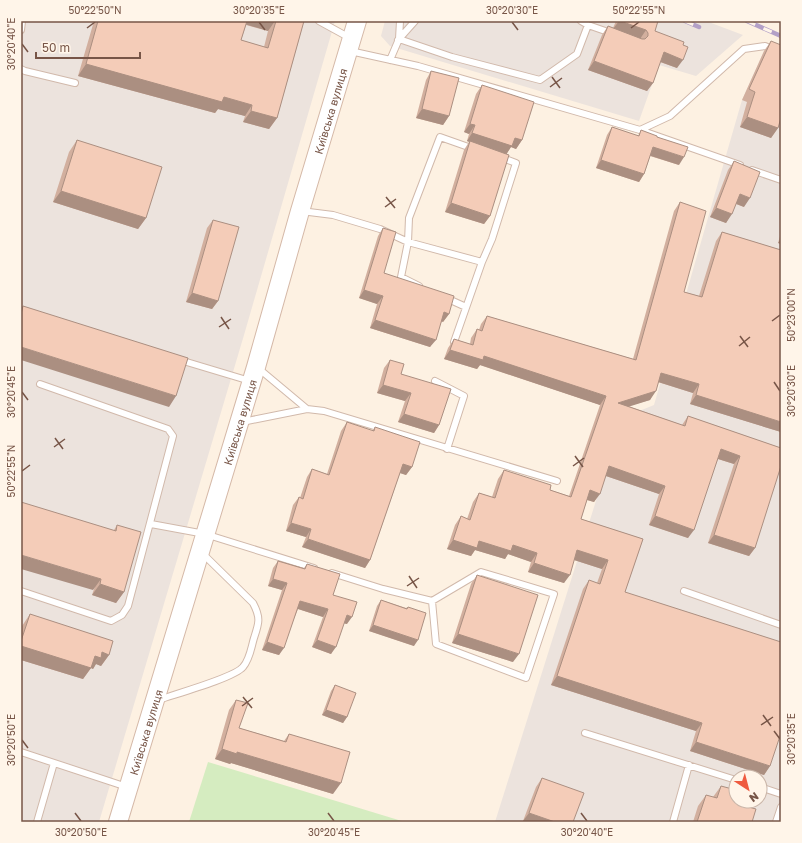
<svg xmlns="http://www.w3.org/2000/svg" width="802" height="843" font-family="'Golos Text',sans-serif">
	<style>
		.industrial { fill: #ece3dd; fill-rule: evenodd }
		.green { fill: #d5ecc0 }
		.lines { fill: none; stroke-linecap: round; stroke-linejoin: round }
		.lane-casing { stroke: #d1b9ab; stroke-width: 8 }
		.secondary-casing { stroke: #d5b9a8; stroke-width: 20 }
		.lane { stroke: #fff; stroke-width: 6 }
		.secondary { stroke: #fff; stroke-width: 18 }
		.rail-casing { stroke: #b3a0c7; stroke-width: 4.5 }
		.rail { stroke: #fff5e9; stroke-width: 3; stroke-dasharray: 9; stroke-linecap: butt }
		.wall { fill: #d2af9e; fill-rule: evenodd }
		.shaded-wall { fill: #ab8f81 }
		.building { fill: #f4ccb8; stroke: #ab8f81 }
		.ticks { fill: none; stroke: #775547; stroke-width: 1.5 }
		.labels { text-anchor: middle; dominant-baseline: central; stroke-width: 4; stroke-linejoin: round; paint-order: stroke }
		.street-label { font-size: 11px; fill: #775547; stroke: #fff5e9 }
		.neatline { fill: none; stroke: #775547; stroke-width: 1.5 }
		.ticks-label { font-size: 10px; text-anchor: middle; fill: #775547 }
	</style>
	<rect width="100%" height="100%" fill="#fdf1e2"/>
	<!-- industrial -->
	<path class="industrial" d="M21 21H335L244 335 99 822H21Z
		M385 21H706L743 35 696 76 659 65 639 121 390 46 381 36Z
		M764 51 781 59V822H495L622 418 654 405 742 100ZM736 777H760V801H736Z"/>
	<!-- green -->
	<path class="green" d="M208 762 405 822H189Z"/>
	<g class="lines">
		<defs>
			<path id="lane" d="M319 21 350 38
				M588 25 611 33
				M21 30 22 21
				M399 39 452 57 540 80 577 54 588 25 581 21
				M398 40 415 21
				M350 51 418 66 640 130 740 165
				M390 60 399 39 400 21
				M21 69 25 71 75 83
				M640 130 670 116 744 49 765 46 781 53
				M752 170 781 180
				M301 211 333 215 380 229 408 242 482 262 454 342
				M482 262 492 239 516 163 500 157
				M419 286 401 277 408 242 409 218 440 137 474 149
				M446 298 466 307
				M180 360 250 381
				M435 381 464 396 447 449
				M307 409 324 411 557 481
				M242 422 307 409 258 368
				M151 524 205 534 314 568
				M332 573 383 589 432 601 481 572 554 594 526 678 436 644 432 601
				M21 591 111 621 122 615 128 606 173 436 168 429 40 384
				M684 591 781 625
				M158 700C175 694 234 678 243 667 250 659 251 648 254 638 259 623 261 618 253 603L202 553
				M585 733 736 780
				M21 752 127 787
				M760 787 781 794
				M37 822 54 763
				M673 822 689 765
				M776 822 781 807"/>
			<g id="secondary">
				<path id="s1" d="M118 822 256 367 300 211 357 21"/>
			</g>
		</defs>
		<!-- lane casing -->
		<use href="#lane" class="lane-casing"/>
		<!-- secondary casing -->
		<use href="#secondary" class="secondary-casing"/>
		<!-- lane -->
		<use href="#lane" class="lane"/>
		<!-- secondary -->
		<use href="#secondary" class="secondary"/>
		<defs>
			<path id="rail" d="M685 21 699 27
				M747 21 781 36"/>
		</defs>
		<!-- rail casing -->
		<use href="#rail" class="rail-casing"/>
		<!-- rail -->
		<use href="#rail" class="rail"/>
	</g>
	<!-- wall -->
	<path class="wall" d="M94 21H304L277 118 269 129 243 122 245 116 218 109 215 113 78 76ZM246 25 268 31 264 47 241 40Z
		M616 21H658L655 31 683 45 677 68 660 62 653 83 647 91 588 70 602 35 608 26 613 28Z
		M771 41 778 128 771 138 740 127 747 102 742 100 764 51Z
		M431 71 449 116 443 125 416 118 426 80Z
		M482 85 522 140 516 149 511 147 506 154 490 216 484 224 445 212 464 150 469 142 467 141 469 134 464 132 476 94Z
		M612 127 638 136 641 130 657 137 679 165 650 156 644 174 639 182 596 168 607 135Z
		M77 140 146 218 138 229 53 202 69 152Z
		M734 161 744 207 736 204 726 223 710 217 728 170Z
		M680 202 684 292 699 296 716 241 722 232 781 250V432L690 404 693 393 658 382 650 400 628 406 682 425 688 416 781 448 755 548 749 556 708 543 734 464 718 459 688 538 649 525 659 494 606 476 594 502 587 500 581 519 643 539 625 592 770 766 764 775 690 751 696 731 551 685 583 589 589 580 597 583 602 569 574 560 564 583 528 572 531 562 508 554 505 559 475 550 471 556 447 549 455 525 461 516 467 519 473 502 479 493 492 497 498 479 504 470 550 490 569 496 600 405 480 365 477 369 444 359 448 348 454 339 470 344 471 338 477 329 479 330 481 324 487 316 633 359 674 211Z
		M213 220 218 301 212 309 186 302 207 228Z
		M383 228 384 273 449 314 443 322 442 321 430 347 370 328 377 304 359 298 378 236Z
		M781 233V244L778 243Z
		M390 360 401 374 439 425 434 433 398 422 405 401 377 393 384 368Z
		M347 422 372 431 375 427 412 467 406 475 400 473 370 560 365 568 302 547 306 537 286 531 293 505 299 497 300 498 307 477 312 469 327 474 341 431Z
		M117 525 124 592 116 603 92 595 114 530Z
		M278 561 304 568 307 564 333 595 347 624 344 623 331 654 312 647 323 617 298 609 279 655 262 650 282 590 268 586 273 568Z
		M477 575 513 662 452 643 471 584Z
		M381 600 406 608 408 607 414 646 369 631 377 606Z
		M30 614 109 655 101 666 96 664 93 669 91 668 83 679 21 660V628L22 626Z
		M335 685 347 717 343 723 322 715 331 691Z
		M236 700 239 728 284 741 289 734 333 794 231 763 230 764 215 759 229 710Z
		M542 778 573 822H525L523 821 536 787Z
		M721 786 745 806 752 822H693L698 806 706 795 713 797Z"/>
	<!-- shaded-wall -->
	<path class="shaded-wall" d="M243 21H275L268 31 241 23Z
		M619 21H620L646 30 640 39 613 29Z
		M664 52 683 60 677 68 658 61Z
		M594 61 653 83 647 91 588 70Z
		M86 64 224 97 252 105 245 116 218 109 215 113 78 76Z
		M422 109 449 116 443 125 416 118Z
		M251 111 277 118 269 129 243 122Z
		M747 117 778 128 771 138 740 127Z
		M470 124 475 125 469 134 464 132Z
		M472 133 515 138 522 140 516 149 511 147 506 155 467 141Z
		M653 147 684 157 679 165 648 155Z
		M601 160 644 174 639 182 596 168Z
		M61 191 146 218 138 229 53 202Z
		M740 194 750 198 744 207 734 203Z
		M451 203 490 216 484 224 445 212Z
		M716 208 732 214 726 223 710 217Z
		M781 239V244L778 243Z
		M364 290 383 296 377 304 359 298Z
		M192 293 218 301 212 309 186 302Z
		M444 312 449 314 443 322 439 320Z
		M375 320 436 340 430 347 370 328Z
		M21 347 176 396 169 407 21 360Z
		M450 350 484 356 606 396 600 405 480 365 477 369 444 359Z
		M661 373 699 384 693 393 655 381Z
		M383 385 411 393 405 401 377 393Z
		M656 391 650 400 612 412 618 403Z
		M696 395 781 422V432L690 404Z
		M404 414 439 425 434 433 398 422Z
		M721 449 740 456 734 464 715 458Z
		M403 464 412 467 406 475 397 472Z
		M609 466 665 486 659 494 603 475Z
		M590 490 600 494 594 502 584 499Z
		M655 516 694 530 688 538 649 525Z
		M291 523 311 529 306 537 286 531Z
		M714 535 755 548 749 556 708 543Z
		M308 539 370 560 365 568 302 547Z
		M453 540 479 541 513 545 537 553 531 562 508 554 505 559 475 550 471 556 447 549Z
		M577 550 608 560 602 569 571 559Z
		M21 555 101 579 93 590 21 569Z
		M534 563 570 575 564 583 528 572Z
		M273 579 287 583 282 590 268 586Z
		M100 584 124 592 116 603 92 595Z
		M300 601 328 609 323 617 295 608Z
		M347 615 352 617 347 624 342 623Z
		M373 625 418 640 414 646 369 631Z
		M458 634 519 654 513 662 452 643Z
		M317 640 336 647 331 654 312 647Z
		M267 642 284 648 279 655 262 650Z
		M21 646 95 656 102 652 109 655 101 666 96 664 93 669 91 668 83 679 21 660Z
		M557 676 702 723 696 731 551 685Z
		M326 710 347 717 343 723 322 715Z
		M696 742 770 766 764 775 690 751Z
		M222 749 237 752 341 783 333 794 231 763 230 764 215 759Z
		M529 813 555 822H525L523 821Z"/>
	<!-- building -->
	<path class="building" d="M98 21H247L241 40 268 48 276 21H304L277 118 251 111 252 105 224 97 222 102 86 64Z
		M620 21H658L655 31 684 42 683 45 688 47 683 60 664 52 653 83 594 61 608 26 642 39H645L648 36V33L646 30Z
		M771 41 781 45V118L778 128 747 117 755 92 749 89Z
		M431 71 459 78 449 116 422 109Z
		M482 85 534 102 522 140 515 138 512 146 472 133 475 125 470 124Z
		M612 127 639 136 641 130 657 136V137L688 147 684 157 653 147 644 174 601 160Z
		M77 140 162 167 146 218 61 191Z
		M470 141 509 155 490 216 451 203Z
		M734 161 760 172 750 198 740 194 732 214 716 208Z
		M680 202 706 211 684 292 702 297 722 232 781 250V422L696 395 699 384 661 373 656 391 618 403 685 426 688 416 781 448V466L755 548 714 535 740 456 721 449 694 530 655 516 665 486 609 466 600 494 590 490 581 519 643 539 625 592 781 642V733L770 766 696 742 702 723 557 676 589 580 600 584 608 560 577 550 570 575 534 563 537 553 513 545 511 551 479 541 477 548 453 540 461 516 470 520 479 493 495 498 504 470 551 485 550 490 571 497 606 396 484 356 483 360 450 350 454 339 473 345 477 329 482 331 487 316 636 360Z
		M213 220 239 227 218 301 192 293Z
		M383 228 396 232 384 273 454 296 449 314 444 312 436 340 375 320 383 296 364 290Z
		M23 306 188 358 176 396 21 347V314Z
		M390 360 404 364 401 374 451 389 439 425 404 414 411 393 383 385Z
		M347 422 374 431 375 427 420 442 412 467 403 464 370 560 308 539 311 529 291 523 299 497 303 499 312 469 329 475Z
		M21 502 116 531 117 525 141 532 124 592 100 584 101 579 21 555Z
		M278 561 305 569 307 564 340 574 333 595 357 602 352 617 347 615 336 647 317 640 328 609 300 601 284 648 267 642 287 583 273 579Z
		M477 575 538 595 519 654 458 634Z
		M381 600 407 609 408 607 426 613 418 640 373 625Z
		M30 614 113 641 109 655 102 652 101 658 95 656 91 668 21 646V641Z
		M335 685 356 693 347 717 326 710Z
		M236 700 248 703 239 728 286 742 289 734 350 752 341 783 237 752V754L222 749Z
		M542 778 584 793 573 822H555L529 813Z
		M721 786 736 790V801H747L745 806 756 809 752 822H697L706 795 717 798Z"/>
	<!-- ticks -->
	<path class="ticks" d="M259 22 265 30M512 22 518 30M87 28 95 22M631 28 639 22M22 44 28 52M552 77 560 88M550 87 562 78M386 197 395 208M385 207 396 199M221 317 229 329M772 321 780 315M219 327 231 319M740 336 748 347M739 346 750 337M774 382 780 391M22 392 28 400M55 438 63 449M54 447 65 439M575 456 583 467M573 466 584 458M22 471 30 465M409 576 417 588M407 586 419 578M243 697 252 708M242 706 253 698M763 715 771 726M761 725 773 717M774 731 780 739M22 740 28 748M75 813 81 821M328 813 334 821M581 813 587 821"/>
	<g class="labels">
		<!-- street labels -->
		<g class="street-label">
			<text stroke="none"><textPath href="#s1" startOffset="742">Київська вулиця</textPath></text>
			<text stroke="none"><textPath href="#s1" startOffset="418">Київська вулиця</textPath></text>
			<text stroke="none"><textPath href="#s1" startOffset="94">Київська вулиця</textPath></text>
		</g>
	</g>
	<!-- border -->
	<rect width="802" height="843" fill="none" stroke="#fff5e9" stroke-width="44"/>
	<!-- north arrow -->
	<g transform="translate(748 789) rotate(144)"><circle r="19" fill="#fff5e9" stroke="#c9b5a8"/>
	<path d="M0-3L7 15L0 10L-7 15Z" fill="#ef5b40"/>
	<text y="-6" font-size="11" font-weight="bold" text-anchor="middle" fill="#775547">N</text>
	</g>
	<!-- scale -->
	<path d="M36 52v6h104v-6" fill="none" stroke="#775547" stroke-width="2"/>
	<text x="42" y="52" font-size="12" fill="#775547" stroke="#fff5e9" stroke-width="3" paint-order="stroke">50 m</text>
	<rect x="22" y="22" width="758" height="799" class="neatline"/>
	<g class="ticks-label">
		<text x="95" y="14">50°22'50"N</text>
		<text x="259" y="14">30°20'35"E</text>
		<text x="512" y="14">30°20'30"E</text>
		<text x="639" y="14">50°22'55"N</text>
		<text transform="translate(11 44) rotate(-90)" y="4">30°20'40"E</text>
		<text transform="translate(791 315) rotate(-90)" y="4">50°23'00"N</text>
		<text transform="translate(791 391) rotate(-90)" y="4">30°20'30"E</text>
		<text transform="translate(11 392) rotate(-90)" y="4">30°20'45"E</text>
		<text transform="translate(11 471) rotate(-90)" y="4">50°22'55"N</text>
		<text transform="translate(791 739) rotate(-90)" y="4">30°20'35"E</text>
		<text transform="translate(11 740) rotate(-90)" y="4">30°20'50"E</text>
		<text x="81" y="836">30°20'50"E</text>
		<text x="334" y="836">30°20'45"E</text>
		<text x="587" y="836">30°20'40"E</text>
	</g>
</svg>
